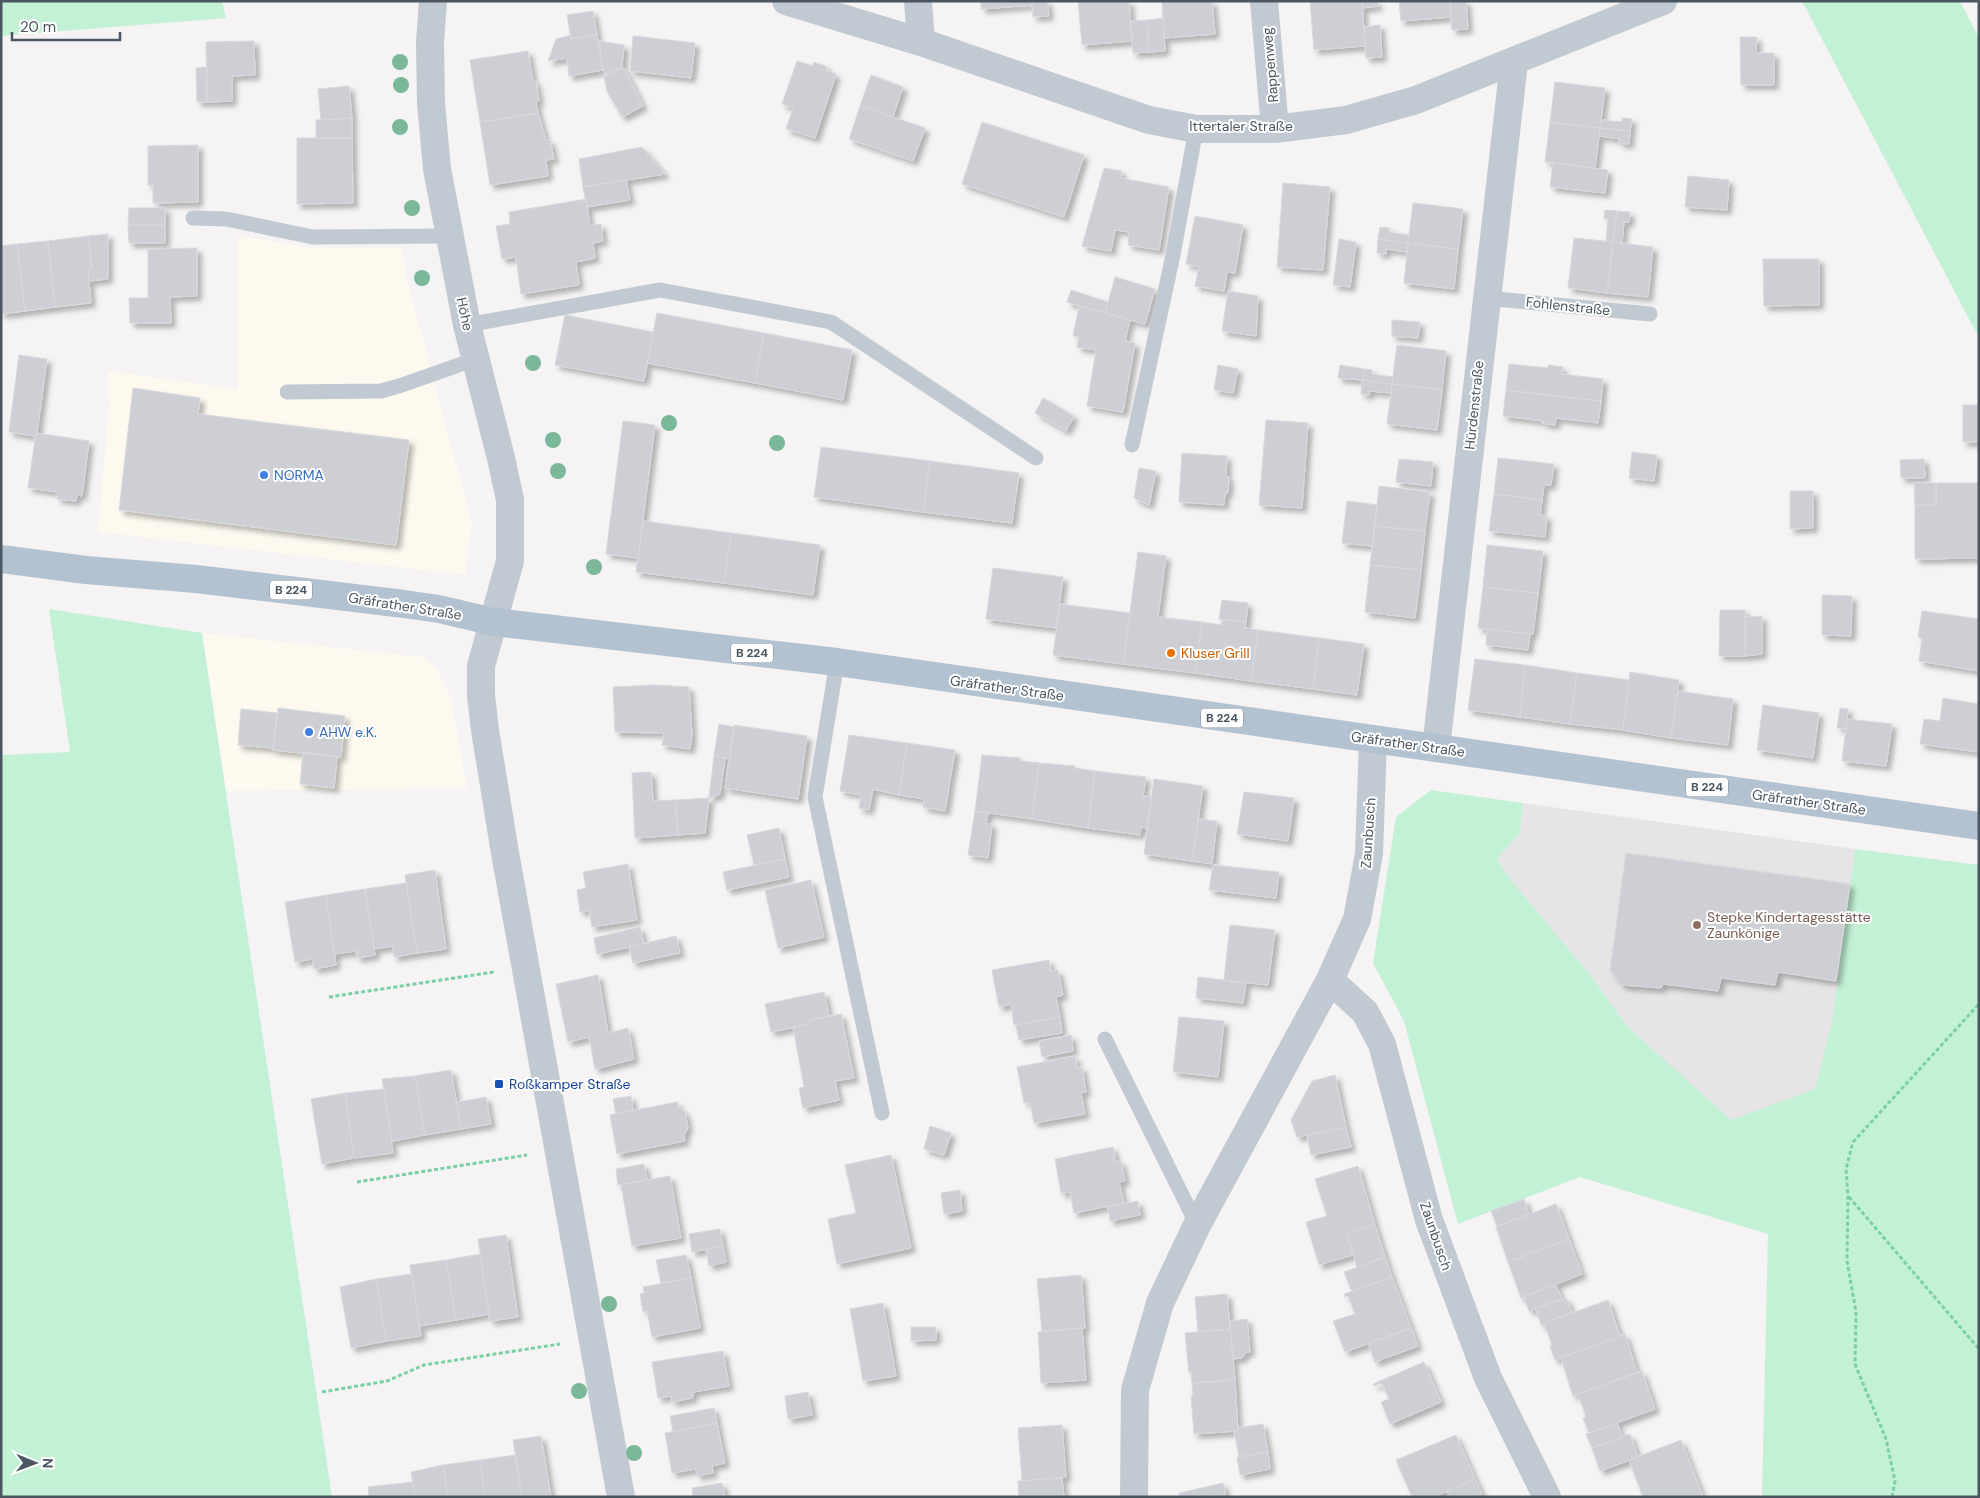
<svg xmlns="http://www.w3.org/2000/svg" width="1980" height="1498" font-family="'DM Sans',sans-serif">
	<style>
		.commercial { fill: #fdf9ef }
		.education { fill: #e6e4e5 }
		.green { fill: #c3f1d5 }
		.building { fill: #cdcfd5; stroke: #d7d9de; filter: url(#shadow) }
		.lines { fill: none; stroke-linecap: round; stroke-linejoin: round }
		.path { stroke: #7ad0a6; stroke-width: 3; stroke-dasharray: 4 2.5; stroke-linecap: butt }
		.lane { stroke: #c1cad2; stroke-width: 15 }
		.street { stroke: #c1cad2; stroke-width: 28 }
		.primary { stroke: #b3c2d1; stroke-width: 28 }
		.tree { fill: #7bb799 }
		.shop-dot { fill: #3f7fe0; stroke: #fff; stroke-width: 2 }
		.food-dot { fill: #e8710a; stroke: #fff; stroke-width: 2 }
		.education-dot { fill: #8d6e63; stroke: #fff; stroke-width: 2 }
		.transit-dot { fill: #1a4fb4; stroke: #fff; stroke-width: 2 }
		.labels { text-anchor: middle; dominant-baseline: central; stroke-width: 4; stroke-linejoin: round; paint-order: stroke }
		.shield { fill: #fff; stroke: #808990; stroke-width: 1 }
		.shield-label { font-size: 12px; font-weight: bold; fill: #4a5661 }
		.street-label { font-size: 14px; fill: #4a5661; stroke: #fff }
		.shop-label { font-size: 14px; fill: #366cbe; stroke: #fff; text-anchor: start }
		.food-label { font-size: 14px; fill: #c56008; stroke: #fff; text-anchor: start }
		.education-label { font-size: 14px; fill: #785e54; stroke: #fff; text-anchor: start }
		.transit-label { font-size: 14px; fill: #164399; stroke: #fff; text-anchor: start }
	</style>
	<defs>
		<filter id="shadow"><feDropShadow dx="4.5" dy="4.5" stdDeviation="2.5" flood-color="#0004"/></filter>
	</defs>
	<rect width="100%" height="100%" fill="#f5f3f3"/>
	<!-- commercial -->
	<path class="commercial" d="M238 236 313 248H402L407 279 472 524 465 575 98 532 109 406 108 371 238 389Z
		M202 633 423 657 437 669 451 697 467 788 226 791Z"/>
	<!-- education -->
	<path class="education" d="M1523 803 1855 849 1832 1022 1815 1089 1731 1121 1628 1027 1587 971 1511 880 1497 858 1520 833Z"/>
	<!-- green -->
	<path class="green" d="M1 1H222L226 18 1 36Z
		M1802 1H1960L1979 38V338Z
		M49 609 202 633 332 1497H1V755L70 752Z
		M1431 790 1523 803 1520 833 1497 859 1511 880 1587 971 1628 1027 1731 1120 1815 1089 1832 1022 1855 849 1979 865V1497H1762L1768 1234 1580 1177 1458 1224 1404 1021 1373 963 1396 817Z"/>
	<!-- building -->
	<path class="building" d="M981 1H1032V5L981 9Z
		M1032 1H1047L1049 16 1033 17Z
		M1078 1H1129L1132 41 1082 45Z
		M1162 1H1212L1215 34 1164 38Z
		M1310 1H1362L1365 46 1314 50Z
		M1362 1H1377L1378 6 1362 8Z
		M1399 1H1450L1451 17 1401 21Z
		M1450 1H1466L1468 29 1452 30Z
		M593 11 597 35 571 39 567 15Z
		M1163 18 1165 51 1149 52 1147 20Z
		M1147 20 1149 52 1133 53 1131 21Z
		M1380 25 1382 57 1366 58 1364 27Z
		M571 35V39L597 35 603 70 569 76 567 58 548 61 556 39Z
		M633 36 695 43 691 78 630 71Z
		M1740 37H1757L1756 53H1774V85H1741Z
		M254 41 255 75 232 76V101L207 102 206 42Z
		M599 41 624 45 622 67 604 75Z
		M528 51 533 82 536 81 539 101H536L538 113 480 122 470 60Z
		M797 61 813 66 814 62 827 67 826 71 836 74 815 138 786 129 793 108 782 104Z
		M207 67V102H197L196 68Z
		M624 68 643 106 622 117 607 91 604 77Z
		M871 75 903 87 893 117 860 106Z
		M1555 82 1605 88 1600 128 1550 122Z
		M349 86 352 118 321 120 318 89Z
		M860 106 925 128 913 161 849 139Z
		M538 113 546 141 550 140 554 159 546 160 548 176 490 185 480 122Z
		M352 118V138H316V120Z
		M1622 118 1632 119 1630 131 1600 128 1601 120 1622 122Z
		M982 122 1084 155 1064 217 962 184Z
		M1550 122 1600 128 1595 168 1545 162Z
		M1600 128 1630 131 1629 144 1619 143 1620 139 1599 136Z
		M297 138H352L353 203 297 204Z
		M198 145V202L153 203V185H148V146Z
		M642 147 665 174 583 187 579 159Z
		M1553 163 1608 170 1605 193 1550 187Z
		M1104 168 1122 171 1120 178 1169 187 1159 250 1128 245 1129 232 1115 230 1111 251 1082 246Z
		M1688 176 1729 180 1727 210 1685 207Z
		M626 180 630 200 587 207 583 187Z
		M1283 183 1330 187 1323 270 1277 267Z
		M586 199 590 226 601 224 603 241 593 243 595 258 576 262 579 285 521 294 516 257 502 259 496 226 510 224 509 212Z
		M1413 203 1463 209 1458 249 1408 243Z
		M129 208H165V225H128Z
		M1605 210 1617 211 1613 242 1606 241 1608 219H1604Z
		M1617 211 1630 212 1629 222H1624L1622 243 1613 242Z
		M1195 216 1243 225 1235 273 1227 272 1224 291 1195 286 1199 267 1186 264Z
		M128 225H165V243H129Z
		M1380 227 1389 228V232L1409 235 1408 243 1378 239Z
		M108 234V279L89 281 88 270 92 269 88 236Z
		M88 236 92 269 88 270 91 303 55 307 48 241Z
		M1574 238 1613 242 1607 293 1568 288Z
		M1339 239 1356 242 1350 287 1333 285Z
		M1378 239 1408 243 1407 252 1386 249V254L1377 253Z
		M48 241 55 307 25 311 17 244Z
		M1613 242 1653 247 1648 297 1607 293Z
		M1408 243 1458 249 1454 289 1404 283Z
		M17 244 25 311 1 314V246Z
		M197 248V296L170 297 171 323H130L129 298H148V249Z
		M1763 259H1819V305L1764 306Z
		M1115 277 1155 289 1145 324 1105 313Z
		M1071 290 1108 302 1105 313 1067 302Z
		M1228 291 1258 296 1256 336 1222 331Z
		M1079 306 1130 320 1125 341 1135 343 1123 412 1087 406 1096 350 1077 347 1079 337 1073 336Z
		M657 313 764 333 755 383 647 363Z
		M565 315 653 332 644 381 555 365Z
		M1392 320 1420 322 1418 338 1392 336Z
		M764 333 852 350 843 400 755 383Z
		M1397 345 1446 351 1442 390 1392 384Z
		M19 355 47 359 37 433 35 436 9 432Z
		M1509 364 1548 368V365L1563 367 1561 374 1603 379 1601 401 1506 390Z
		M1218 365 1238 369 1233 393 1214 390Z
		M1340 365 1364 369 1362 380 1338 378Z
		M1364 369 1372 370V374L1393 377 1392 384 1362 380Z
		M1362 380 1392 384 1391 393 1370 391 1369 395 1361 394Z
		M1392 384 1442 390 1437 430 1387 424Z
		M133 388 200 398 198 414 409 440 396 545 119 510Z
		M1506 390 1601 401 1598 423 1556 418 1555 425 1542 423 1543 421 1503 416Z
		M1043 398 1074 416 1066 431 1035 413Z
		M1963 405H1979V442H1963Z
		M1266 420 1308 423 1302 508 1259 505Z
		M623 421 655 425 638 558 606 554Z
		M36 433 89 441 82 496 77 495 76 501 57 499 58 492 28 488Z
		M821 447 930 461 923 512 814 497Z
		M1632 452 1657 455 1654 481 1629 478Z
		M1182 453 1227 456 1226 477H1229L1228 493H1225L1224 505 1179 502Z
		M1498 458 1554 464 1551 485H1544L1542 500 1494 494Z
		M1399 459 1433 462 1431 486 1396 482Z
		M1924 459 1925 478H1901L1900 460Z
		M930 461 1019 473 1012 523 923 512Z
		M1139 468 1156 471 1149 505 1134 498Z
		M1914 483H1936V505H1915Z
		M1936 483H1979V558L1915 559V505H1936Z
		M1379 486 1430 492 1425 531 1375 526Z
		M1790 491H1813V528L1790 529Z
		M1494 494 1542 500 1540 515 1547 516 1545 537 1489 531Z
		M1347 501 1377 505 1372 546 1342 543Z
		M643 521 731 533 724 583 636 572Z
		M1375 526 1425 531 1421 570 1370 565Z
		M731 533 820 545 813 595 724 583Z
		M1487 545 1543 551 1538 593 1483 587Z
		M1138 552 1166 556 1158 617 1202 622 1195 673 1123 664Z
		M1370 565 1421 570 1415 618 1365 612Z
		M993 568 1063 577 1056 628 986 619Z
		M1483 587 1538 593 1533 634 1478 628Z
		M1822 595 1852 596 1851 636 1822 635Z
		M1222 600 1248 603 1246 622 1219 619Z
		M1060 604 1130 613 1123 664 1053 655Z
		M1720 610H1745V656H1719Z
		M1922 611 1979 619V671L1919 661 1922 638 1918 637Z
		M1762 616V654L1745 656V617Z
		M1223 619 1246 622 1245 628 1258 630 1251 681 1195 673 1202 622 1221 625Z
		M1487 629 1530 634 1528 650 1486 645Z
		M1258 630 1319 638 1313 689 1251 681Z
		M1319 638 1364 644 1357 695 1313 689Z
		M1475 659 1525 665 1520 717 1468 710Z
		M1525 665 1577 673 1570 724 1520 717Z
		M1630 672 1679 680 1671 738 1623 730Z
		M1577 673 1629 680 1623 730 1570 724Z
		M655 685 689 687 692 735 690 749 662 745 664 733 615 732 613 687Z
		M1678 691 1733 699 1728 745 1671 738Z
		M1943 698 1979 704V752L1920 744 1924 719 1940 721Z
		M1763 705 1819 713 1813 758 1757 750Z
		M278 708 345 716 341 757 273 750Z
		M1840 708 1848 709 1846 729 1837 728Z
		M241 709 277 713 273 748 238 745Z
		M1847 719 1892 724 1886 766 1842 761Z
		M719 724 734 727 730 759 714 756Z
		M734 725 807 736 798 799 725 788Z
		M849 735 907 743 899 795 873 789 869 810 859 808 861 795 840 791Z
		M907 743 955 750 945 811 923 807 924 799 899 795Z
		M303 752 337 756 334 788 300 784Z
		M982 755 1020 758V761L1039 763 1032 819 975 811Z
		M714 756 725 758 720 794 709 798Z
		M1039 763 1075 766V768L1095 771 1088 828 1032 819Z
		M1095 771 1146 777 1143 796 1151 797 1147 828 1141 827 1140 835 1088 828Z
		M651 772 653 801 675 800 678 835 635 838 632 773Z
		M1154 779 1203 786 1192 861 1144 854Z
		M1244 792 1294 798 1288 841 1237 834Z
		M709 798 705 833 678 835 675 800Z
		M975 811 988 813 986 824H992L988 858 968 855Z
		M1198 819 1217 821 1212 864 1192 861Z
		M779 828 785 859 754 865 747 835Z
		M1626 853 1850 884 1836 981 1778 972 1775 985 1721 978 1718 991 1663 984 1661 988 1622 985 1610 970Z
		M785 859 789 877 727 890 723 872Z
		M628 864 637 920 592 927 589 910 580 912 577 890 586 888 583 872Z
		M1213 865 1279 872 1276 898 1209 890Z
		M435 870 446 949 417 953 405 875Z
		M811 880 824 937 778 948 765 890Z
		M406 883 417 953 394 957 393 946 374 949 365 889Z
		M365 889 375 955 357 958 356 951 334 954 326 895Z
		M326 895 336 965 314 969 313 959 295 962 285 902Z
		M1230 925 1275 930 1268 985 1224 980Z
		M640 927 644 944 597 954 594 938Z
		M676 936 680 953 633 963 629 947Z
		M1049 960 1051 971 1058 970 1063 995 1056 997 1060 1017 1014 1025 1011 1004 999 1007 992 970Z
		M598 975 608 1033 628 1028 634 1059 595 1069 589 1037 568 1042 556 984Z
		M1198 977 1246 983 1243 1003 1196 998Z
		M824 992 829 1016 810 1020 811 1024 771 1032 765 1004Z
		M841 1014 854 1078 835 1081 839 1100 803 1108 799 1088 804 1087 793 1027 811 1024 810 1020Z
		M1060 1017 1062 1033 1019 1040 1016 1025Z
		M1179 1017 1224 1021 1218 1077 1173 1072Z
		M1071 1035 1073 1051 1042 1057 1039 1041Z
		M1075 1056 1077 1068 1082 1067 1086 1092 1081 1093 1085 1114 1034 1123 1030 1102 1024 1103 1017 1067Z
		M451 1070 461 1129 425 1135 415 1076Z
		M1335 1075 1346 1127 1297 1137 1291 1120 1312 1081Z
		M415 1076 425 1135 392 1141 382 1079Z
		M384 1089 393 1153 354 1158 345 1093Z
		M345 1093 354 1158 322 1164 311 1099Z
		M631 1096 633 1110 616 1114 613 1099Z
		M486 1097 491 1124 461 1129 457 1102Z
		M677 1102 679 1108 685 1112 688 1128 684 1135 685 1141 617 1154 610 1115Z
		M930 1126 951 1133 944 1155 924 1149Z
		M1346 1127 1351 1147 1311 1155 1307 1135Z
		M1113 1147 1116 1162 1121 1161 1125 1181 1119 1182 1124 1203 1074 1213 1070 1192 1061 1193 1055 1159Z
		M891 1155 911 1248 837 1264 828 1219 856 1213 845 1165Z
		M644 1164 647 1180 618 1185 616 1169Z
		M1358 1166 1375 1225 1347 1233 1353 1255 1319 1265 1306 1222 1327 1216 1315 1179Z
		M670 1176 681 1238 632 1246 621 1185Z
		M960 1190 962 1211 944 1214 941 1193Z
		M1524 1199 1529 1214 1497 1226 1491 1211Z
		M1138 1201 1140 1215 1110 1221 1108 1207Z
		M1556 1204 1569 1239 1508 1262 1496 1227Z
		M1375 1225 1385 1257 1357 1267 1347 1233Z
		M720 1229 723 1246 692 1252 689 1234Z
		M506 1235 518 1317 490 1321 478 1239Z
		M1569 1239 1582 1274 1521 1298 1508 1262Z
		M723 1246 726 1262 709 1266 706 1250Z
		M480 1254 489 1314 456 1320 446 1260Z
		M686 1255 691 1278 661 1283 656 1260Z
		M1385 1257 1392 1277 1352 1292 1344 1272Z
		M446 1260 456 1320 419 1326 410 1265Z
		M412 1274 421 1336 386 1341 376 1279Z
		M1081 1275 1085 1328 1042 1331 1037 1279Z
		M1392 1277 1411 1328 1345 1352 1333 1321 1355 1314 1348 1296 1345 1297 1344 1294Z
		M691 1278 700 1328 652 1337 647 1311 643 1312 640 1294 644 1293 643 1287Z
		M376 1279 386 1341 351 1348 340 1287Z
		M1556 1285 1562 1299 1529 1311 1524 1296Z
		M1227 1294 1230 1329 1198 1332 1195 1297Z
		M1566 1298 1572 1312 1544 1323 1545 1324 1542 1326 1535 1308Z
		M1608 1300 1620 1336 1555 1360 1550 1346 1552 1345 1544 1323Z
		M883 1303 896 1376 863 1381 850 1309Z
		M1247 1319 1250 1352H1246L1242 1358 1233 1359 1230 1321Z
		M911 1327H936V1340L911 1341Z
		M1082 1328 1086 1380 1041 1383 1038 1332Z
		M1411 1328 1418 1346 1375 1362 1368 1343Z
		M1230 1329 1235 1380 1192 1383 1191 1372 1189 1373 1185 1333Z
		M1625 1334 1637 1372 1573 1396 1561 1358Z
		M723 1351 729 1386 693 1392V1398L672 1402 671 1396 658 1398 652 1362Z
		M1424 1362 1441 1402 1390 1424 1381 1402 1389 1399 1382 1383 1374 1386 1373 1384Z
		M1642 1371 1655 1409 1589 1433 1583 1418 1586 1417 1578 1394Z
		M1235 1380 1238 1431 1194 1434 1191 1396 1193 1395 1192 1383Z
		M808 1392 812 1415 788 1419 785 1396Z
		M714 1408 717 1423 673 1432 670 1416Z
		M717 1423 725 1463 712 1466 713 1473 697 1476 696 1469 672 1473 665 1433Z
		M1617 1423 1622 1437 1592 1448 1586 1434Z
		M1263 1424 1268 1452 1239 1457 1234 1431H1238V1428Z
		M1062 1425 1066 1477 1022 1481 1018 1428Z
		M1630 1434 1638 1457 1600 1471 1592 1448Z
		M1456 1435 1475 1479 1434 1497H1412L1396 1460Z
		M541 1436 551 1497H522L513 1440Z
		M1681 1440 1703 1497H1643L1629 1460Z
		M1268 1452 1270 1469 1240 1475 1237 1457Z
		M515 1455 522 1497H485L480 1460Z
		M480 1460 485 1497H448L443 1465Z
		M443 1465 448 1497H415L411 1472Z
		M1062 1478 1064 1497H1019L1018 1481Z
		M1475 1479 1482 1494 1477 1497H1449L1447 1491Z
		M413 1482 415 1497H369L368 1487Z
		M722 1483 725 1497H693L692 1488Z
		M1223 1483 1226 1497H1180L1179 1493Z"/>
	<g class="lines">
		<!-- path -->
		<path class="path" d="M329 997 494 972
			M357 1182 527 1155
			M1849 1197 1979 1349
			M322 1392 387 1381 424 1365 560 1344
			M1892 1497 1895 1481 1886 1439 1855 1364 1856 1312 1847 1261 1848 1196 1846 1169 1853 1142 1979 1004"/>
		<!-- lane -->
		<path class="lane" d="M193 218 226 219 313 237 449 236
			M1486 298 1650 314
			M467 325 660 290 831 322 1036 458
			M287 392 381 391 399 386 476 359
			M1132 445 1173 255 1196 129
			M837 662 815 797 882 1113
			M1105 1039 1197 1225"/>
		<!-- street -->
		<path class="street" d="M433 1 430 43 431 103 437 169 467 325 501 458 510 500V561L481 666V696L485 730 505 853 621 1497
			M786 1 921 42 1149 120 1196 129H1275L1346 120 1416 100 1663 1
			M918 1 921 42
			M1264 1 1275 129
			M1436 748 1514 62
			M1330 980 1365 1012 1382 1044 1429 1220 1488 1378 1547 1497
			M1134 1497 1135 1390 1160 1303 1197 1225 1330 980 1357 919 1369 854 1373 740"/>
		<!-- primary -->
		<path class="primary" d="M1 559 86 570 196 579 404 604 439 609 494 622 837 662 1979 826"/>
	</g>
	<!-- trees -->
	<g class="tree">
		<circle cx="400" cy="62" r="8"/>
		<circle cx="401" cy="85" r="8"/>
		<circle cx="400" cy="127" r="8"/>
		<circle cx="412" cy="208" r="8"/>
		<circle cx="422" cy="278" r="8"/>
		<circle cx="533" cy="363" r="8"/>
		<circle cx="669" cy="423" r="8"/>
		<circle cx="553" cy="440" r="8"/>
		<circle cx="777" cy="443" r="8"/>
		<circle cx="558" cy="471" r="8"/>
		<circle cx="594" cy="567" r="8"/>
		<circle cx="609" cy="1304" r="8"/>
		<circle cx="579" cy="1391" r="8"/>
		<circle cx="634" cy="1453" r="8"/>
	</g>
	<!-- markers -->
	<g class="shop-dot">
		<circle cx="264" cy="475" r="5"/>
		<circle cx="309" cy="732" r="5"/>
	</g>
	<circle class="food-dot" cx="1171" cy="653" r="5"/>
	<circle class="education-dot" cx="1697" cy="925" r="5"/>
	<rect class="transit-dot" x="494" y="1079" width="10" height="10" rx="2.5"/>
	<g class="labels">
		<!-- shield labels -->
		<g class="shield">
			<rect x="270" y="580.5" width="42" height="19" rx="4"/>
			<rect x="731" y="643.5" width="42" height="19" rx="4"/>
			<rect x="1201" y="708.5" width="42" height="19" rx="4"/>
			<rect x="1686" y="777.5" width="42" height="19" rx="4"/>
		</g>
		<g class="shield-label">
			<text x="291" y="590">B 224</text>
			<text x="752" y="653">B 224</text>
			<text x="1222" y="718">B 224</text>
			<text x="1707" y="787">B 224</text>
		</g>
		<!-- street labels -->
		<g class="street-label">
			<text transform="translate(1270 65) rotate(-95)">Rappenweg</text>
			<text x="1241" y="126">Ittertaler Straße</text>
			<text transform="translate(1568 306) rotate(6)">Fohlenstraße</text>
			<text transform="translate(465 314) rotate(78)">Höhe</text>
			<text transform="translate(1474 405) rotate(-84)">Hürdenstraße</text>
			<text transform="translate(405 606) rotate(9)">Gräfrather Straße</text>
			<text transform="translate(1007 688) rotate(8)">Gräfrather Straße</text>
			<text transform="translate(1408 744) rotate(8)">Gräfrather Straße</text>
			<text transform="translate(1809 802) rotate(8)">Gräfrather Straße</text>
			<text transform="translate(1368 833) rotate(-86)">Zaunbusch</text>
			<text transform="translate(1436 1236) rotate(71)">Zaunbusch</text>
		</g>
		<!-- shop labels -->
		<g class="shop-label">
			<text x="274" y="475">NORMA</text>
			<text x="319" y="732">AHW e.K.</text>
		</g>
		<!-- food labels -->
		<g class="food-label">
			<text x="1181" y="653">Kluser Grill</text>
		</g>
		<!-- education labels -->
		<g class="education-label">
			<text x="1707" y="917">Stepke Kindertagesstätte<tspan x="1707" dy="16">Zaunkönige</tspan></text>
		</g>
		<!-- transit labels -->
		<g class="transit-label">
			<text x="509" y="1084">Roßkamper Straße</text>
		</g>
	</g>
	<!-- border -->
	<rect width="1980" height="1498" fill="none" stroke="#4a5661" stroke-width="5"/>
	<!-- north arrow -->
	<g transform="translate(35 1463) rotate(91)" stroke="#ffffff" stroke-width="4" paint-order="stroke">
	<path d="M0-4L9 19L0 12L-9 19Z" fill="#4a5661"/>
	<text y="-8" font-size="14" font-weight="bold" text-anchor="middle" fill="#4a5661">N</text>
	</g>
	<!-- scale -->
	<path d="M12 32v8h108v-8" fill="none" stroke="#4a5661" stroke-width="2.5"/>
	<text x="20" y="32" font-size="15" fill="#4a5661" stroke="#ffffff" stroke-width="4" paint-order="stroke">20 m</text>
</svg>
